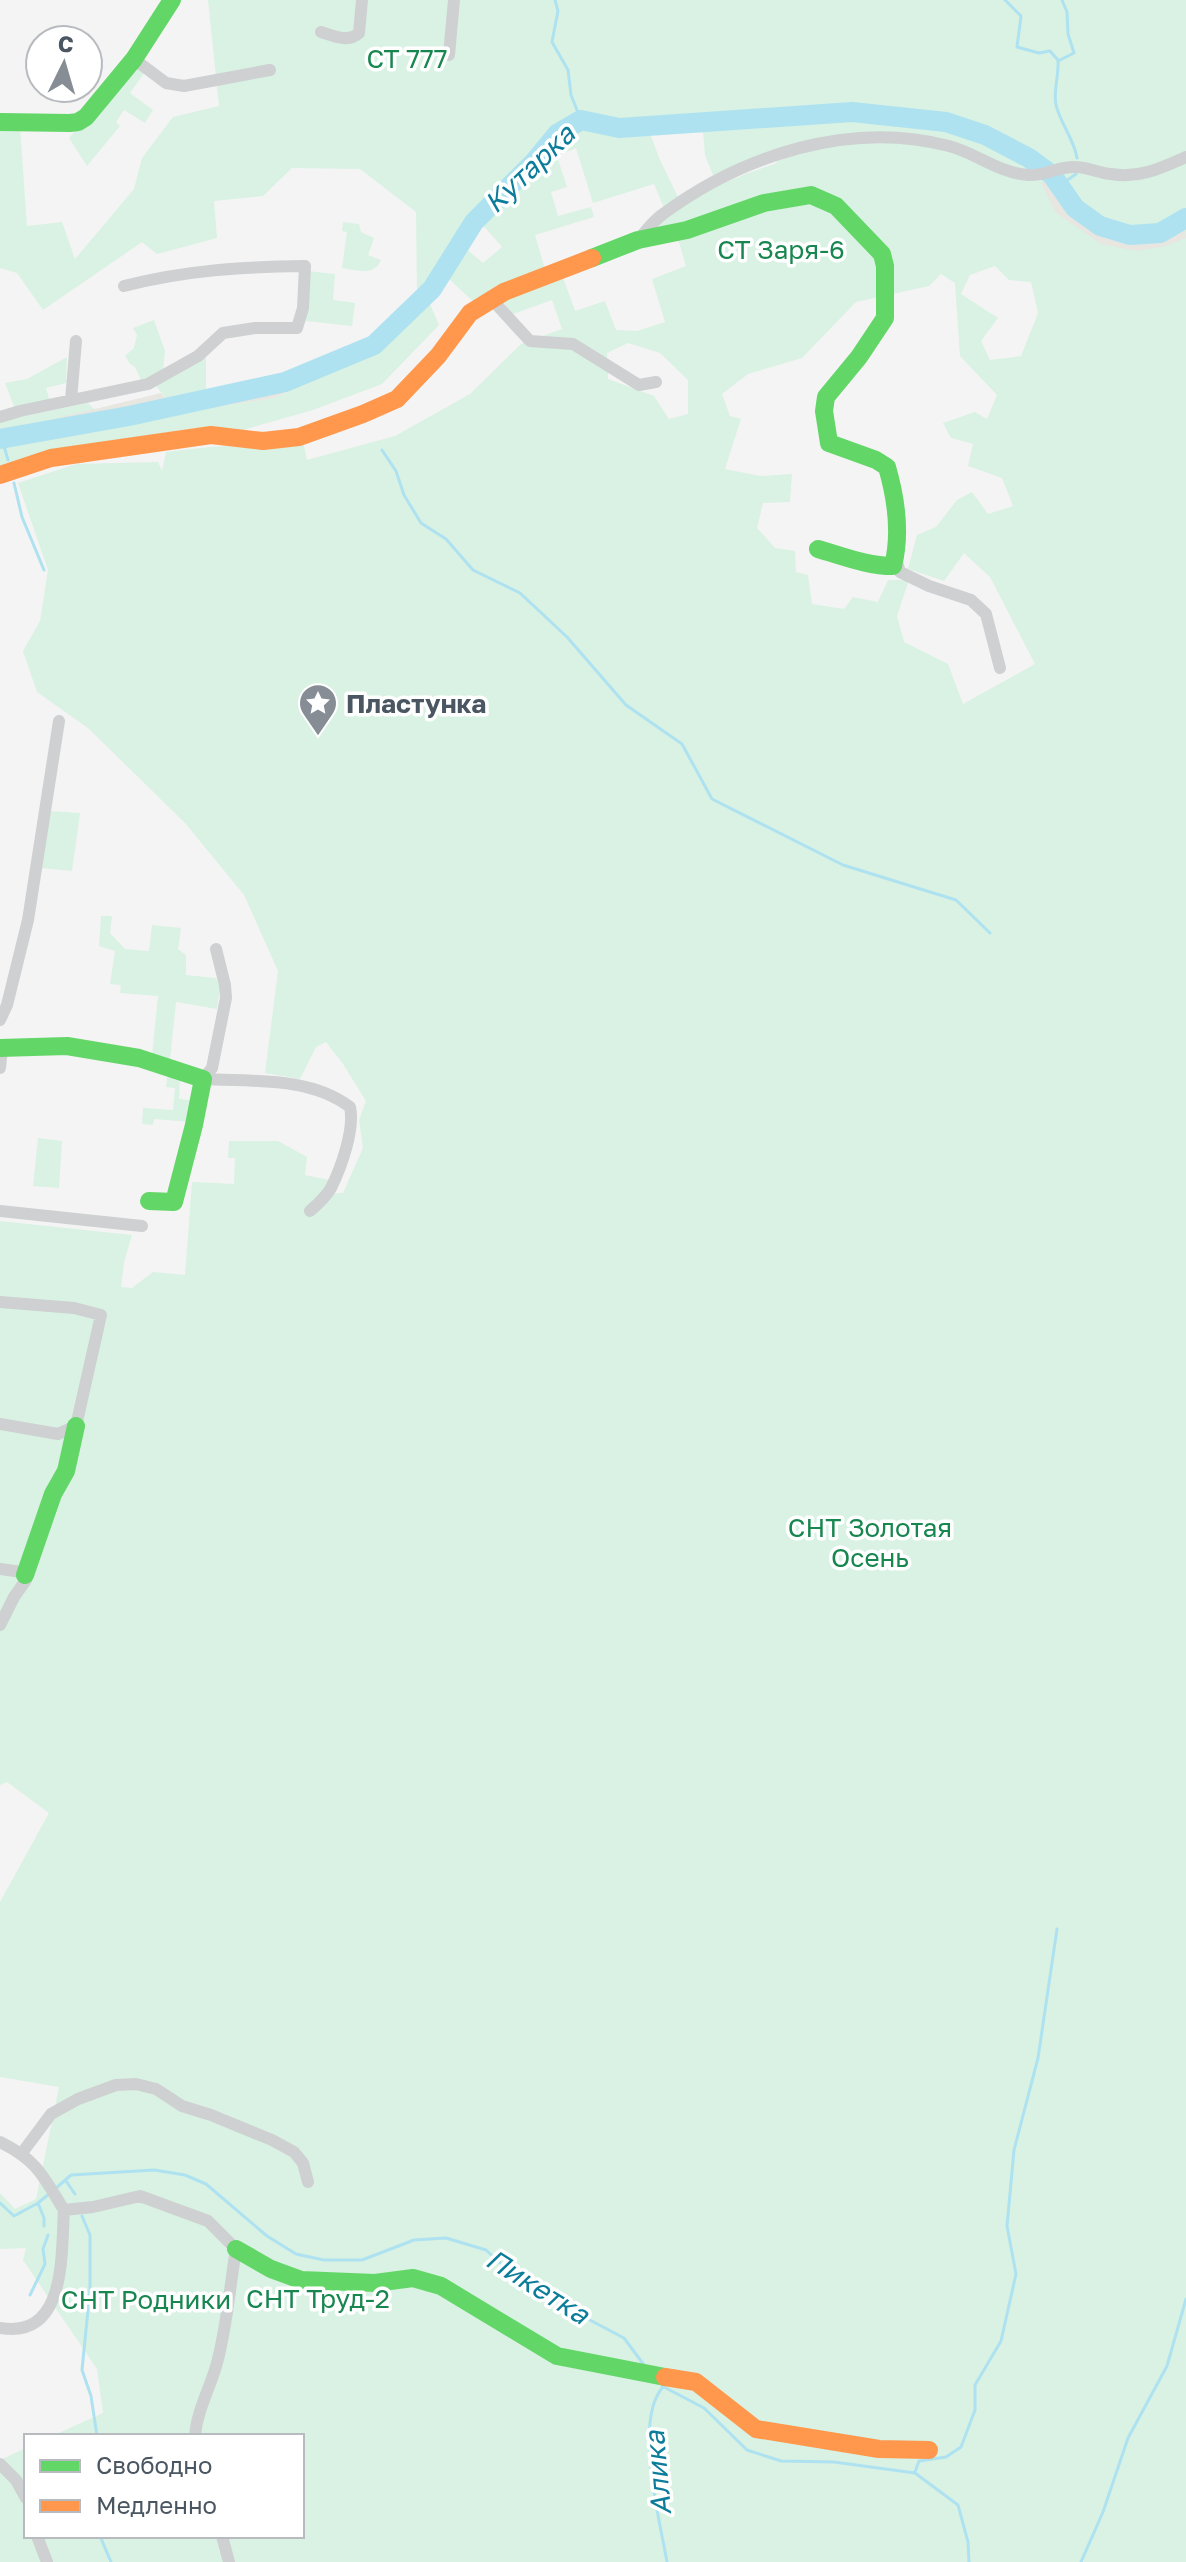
<svg xmlns="http://www.w3.org/2000/svg" width="1186" height="2562" font-family="'Golos Text',sans-serif">
	<style>
		.green { fill: #d9f2e3; fill-rule: evenodd }
		.sand { fill: #e7e6e1 }
		.lines { fill: none; stroke-linecap: round; stroke-linejoin: round }
		.stream { stroke: #aee2f0; stroke-width: 3 }
		.river { stroke: #aee2f0; stroke-width: 20 }
		.street { stroke: #ced0d2; stroke-width: 12 }
		.fast { stroke: #63d668; stroke-width: 18 }
		.slow { stroke: #ff974d; stroke-width: 18 }
		.labels { text-anchor: middle; dominant-baseline: central; stroke-width: 7; stroke-linejoin: round; paint-order: stroke }
		.park-label { font-size: 26px; fill: #17864f; stroke: #fff }
		.poi-label { font-size: 26px; font-weight: bold; fill: #4a5661; stroke: #fff; text-anchor: start }
		.water-label { font-size: 28px; font-style: italic; fill: #0c7c9b; stroke: #fff }
	</style>
	<rect width="100%" height="100%" fill="#f4f4f4"/>
	<!-- green -->
	<path class="green" d="M208 0H1186V2562H0V2460L26 2448V2536H302V2436H52L103 2413 97 2369 23 2260 26 2248 0 2249V2193L15 2209 36 2199 59 2087 0 2077V1902L49 1813 7 1782 0 1785V1221L132 1235 124 1262 121 1287 132 1288 153 1272 185 1275 192 1182 234 1184 235 1158H228L229 1141H278L307 1157 305 1175 329 1180 321 1194 343 1193 363 1148 359 1120 366 1101 343 1064 326 1042 316 1047 300 1079 265 1073 278 971 244 895 185 823 88 728 37 692 23 651 40 621 48 570 18 483 76 464 158 462 162 471 166 452 210 447 303 442 307 460 395 436 470 394 521 344 562 329 552 300 513 314 502 300 561 272 575 311 605 301 616 330 637 331 665 322 652 279 686 266 675 229 649 235C676 199 735 177 777 163L774 153 714 178 705 155 703 130 649 131 660 160 680 201 665 210 654 184 593 203 576 148 557 156 567 187 551 192 558 216 591 207 594 217 535 235 545 269 477 305 447 277 464 247 483 263 502 247 482 224 472 231 459 233 426 288 417 291 416 212 360 169 292 168 263 196 214 201 217 238 157 254 142 242 43 310 17 273 0 268V127H20L27 226 62 222 75 259 134 189 142 158 173 117 219 106ZM995 266 1009 280 1031 282 1038 313 1021 356 990 360 981 341 998 318 961 294 970 275ZM941 274 955 283 960 356 997 395 987 419 975 412 943 423 951 438 973 444 968 466 1002 478 1013 506 988 514 972 492 957 500 936 527 917 535 908 569 944 581 964 553 990 577 1035 664 963 704 948 664 904 642 897 616 909 580H888L878 602 853 597 844 609 812 604 808 575 796 572 795 551 775 548 757 528 763 503 790 502 792 474 760 476 725 469 741 419 730 416 722 394 748 374 802 358 856 302 929 286ZM628 343 660 353 688 380V414L669 419 654 396 608 379 607 353Z
		M135 62 145 72 130 93 153 110 145 123 124 110 116 122 120 126 87 166 69 138Z
		M343 222 359 224 361 232 374 238 368 255 381 260C374 277 358 270 342 268L347 232 342 231Z
		M307 271 335 274 333 300 355 303 352 326 306 321Z
		M430 304 439 325 382 384 313 410 243 430 195 428 91 444 0 466V445L187 411 274 398 386 347Z
		M154 320 165 351 163 371 142 383 135 367 130 364 125 356 134 348 137 335 133 328Z
		M67 357 66 383 46 388 50 402 15 409 5 383 27 379Z
		M206 357V394L169 402 156 386Z
		M88 403 95 410 0 432V421Z
		M49 811 80 813 72 871 41 868Z
		M101 916H112L110 933 125 949 149 951 152 925 181 928 178 949 186 955V975L216 978 220 987 217 1009 176 1002 170 1060 152 1056 158 996 120 993 121 985 110 984 115 951 99 946Z
		M168 1071 180 1075 179 1099 197 1101 191 1122 154 1119 153 1125 142 1124 143 1108 173 1110 175 1088 166 1087Z
		M38 1138 62 1141 59 1188 33 1186Z"/>
	<!-- sand -->
	<path class="sand" d="M1052 175 1075 208 1100 226 1130 235 1160 233 1184 220 1186 238 1166 246 1137 251 1101 244 1055 212 1041 183Z
		M472 231 444 283 430 304 386 347 274 398 187 411 0 445V432L161 393 169 402 284 378 373 339 417 291 426 288 459 233Z"/>
	<g class="lines">
		<!-- stream -->
		<path class="stream" d="M555 0 558 11 552 42 568 70 571 95 581 120
			M1005 0 1021 16 1017 47 1039 53 1050 51 1057 59
			M1062 0 1067 12 1068 34 1074 53 1058 61C1059 75 1053 92 1056 105 1061 125 1074 139 1077 158
			M1059 186 1076 174
			M2 439 8 460
			M382 450 396 471 404 495 421 523 446 539 473 570 520 593 567 637 626 705 682 744 712 799 843 865 956 900 990 933
			M14 483 22 517 44 570
			M66 2181 75 2194
			M55 2189 71 2175 154 2170 185 2175 206 2184 267 2236 296 2254 324 2260H362L414 2240 446 2238 486 2250 511 2273 548 2298 624 2338 644 2365
			M0 2203 14 2216 38 2203 49 2194
			M38 2203 44 2218V2226
			M82 2216 90 2235V2290L82 2370 91 2396 97 2436
			M30 2295 45 2264 43 2249 48 2235
			M662 2386 704 2408 747 2450 781 2461 834 2462 915 2473 958 2505 968 2542 969 2562
			M663 2387C633 2420 660 2521 667 2562
			M915 2472 919 2461 946 2457 961 2447 975 2410V2385L1001 2341 1016 2274 1007 2226 1014 2150 1038 2058 1057 1929
			M100 2536 111 2562
			M1081 2562 1103 2512 1128 2438 1167 2366 1186 2299"/>
		<!-- river -->
		<path class="river" d="M0 439 129 416 285 382 374 345 432 289 474 222 534 162 557 134 581 120 619 128 852 112 946 122 985 135 1029 158 1052 175 1075 208 1100 226 1130 235 1160 233 1186 218"/>
		<!-- street -->
		<path class="street" d="M321 32C334 36 348 43 359 33L362 0
			M449 55 454 0
			M134 59 166 83 184 86 270 70
			M638 240C646 231 653 221 663 214 743 155 850 120 949 146 976 153 999 173 1028 175 1045 176 1059 166 1075 167 1088 167 1099 173 1111 174 1139 179 1161 168 1186 157
			M489 301 496 304 530 341 573 344 639 385 656 382
			M71 400 76 341
			M0 417 20 411 148 384 198 356 223 333 255 328H297L303 308 305 266C241 267 187 270 124 286
			M896 559 900 572 929 586 971 600 986 614 1000 668
			M0 1020 7 1005 28 920 59 721
			M0 1068 2 1048
			M203 1079C253 1082 309 1076 350 1107 355 1129 341 1168 331 1188 326 1197 318 1204 310 1211
			M203 1079 212 1068 226 998 225 985 216 949
			M0 1211 142 1226
			M0 1302 74 1308 101 1315 76 1426 58 1434 0 1424
			M0 1569 22 1572 26 1580 14 1597 0 1625
			M0 2142C37 2160 43 2176 64 2210L93 2207 140 2196 208 2221 236 2249C230 2286 227 2324 218 2359 212 2385 197 2409 195 2436
			M22 2153 51 2114 78 2099 116 2085 136 2084 156 2089 182 2106 211 2115 272 2140 294 2152 303 2163 308 2182
			M0 2328C67 2339 61 2255 64 2210
			M0 2464 16 2480 26 2498
			M37 2536 47 2562
			M222 2536 229 2562"/>
		<!-- fast -->
		<path class="fast" d="M0 122 70 123 78 122 86 117 134 59 172 0
			M592 258 638 240 687 230 764 203 811 195 836 206 882 254 885 266V318L859 357 826 397 824 411 829 443 876 460 887 467C896 498 901 534 893 566 867 566 843 556 818 549
			M0 1048 67 1046 139 1058 203 1079 194 1125 174 1202 149 1201
			M25 1575 53 1494 66 1471 76 1426
			M236 2249 271 2269 301 2280 375 2283 413 2278 441 2286 557 2356 665 2377"/>
		<!-- slow -->
		<path class="slow" d="M0 475 51 458 211 435 263 441 299 437 363 414 397 399 438 356 470 313 504 292 592 258
			M665 2377 696 2382 756 2429 879 2449 929 2450"/>
	</g>
	<!-- icons -->
	<defs>
		<symbol id="sight-pin" viewBox="-11 -11 22 30"><path d="M0 17L-7.5 6A9.5 9.5 0 1 1 7.5 6Z" fill="#868d94" stroke="#fff"/><path d="M0-6L1.8-2.2L6-1.7L2.9 1.2L3.7 5.4L0 3.3L-3.7 5.4L-2.9 1.2L-6-1.7L-1.8-2.2Z" fill="#fff"/></symbol>
	</defs>
	<g fill-rule="evenodd">
		<use href="#sight-pin" x="296" y="681" width="44" height="60"/>
	</g>
	<g class="labels">
		<!-- park labels -->
		<g class="park-label">
			<text x="407" y="58">СТ 777</text>
			<text x="781" y="249">СТ Заря-6</text>
			<text x="870" y="1527">СНТ Золотая<tspan x="870" dy="30">Осень</tspan></text>
			<text x="318" y="2298">СНТ Труд-2</text>
			<text x="146" y="2299">СНТ Родники</text>
		</g>
		<!-- poi labels -->
		<g class="poi-label">
			<text x="346" y="703">Пластунка</text>
		</g>
		<!-- water labels -->
		<g class="water-label">
			<text transform="translate(529 168) rotate(-44)">Кутарка</text>
			<text transform="translate(538 2286) rotate(32)">Пикетка</text>
			<text transform="translate(657 2473) rotate(-95)">Алика</text>
		</g>
	</g>
	<!-- legend -->
	<rect x="24" y="2434" width="280" height="104" fill="#ffffff" stroke="#b7bbc0" stroke-width="2"/>
	<rect x="40" y="2460" width="40" height="12" fill="#63d668" stroke="#b7bbc0" stroke-width="2"/>
	<text x="96" y="2474" font-size="24" fill="#4a5661">Свободно</text>
	<rect x="40" y="2500" width="40" height="12" fill="#ff974d" stroke="#b7bbc0" stroke-width="2"/>
	<text x="96" y="2514" font-size="24" fill="#4a5661">Медленно</text>
	<!-- north arrow -->
	<g transform="translate(64 64) rotate(5)"><circle r="38" fill="#ffffff" stroke="#b7bbc0" stroke-width="2"/>
	<path d="M0-6L14 30L0 20L-14 30Z" fill="#868d94"/>
	<text y="-12" font-size="22" font-weight="bold" text-anchor="middle" fill="#4a5661">С</text>
	</g>
</svg>
